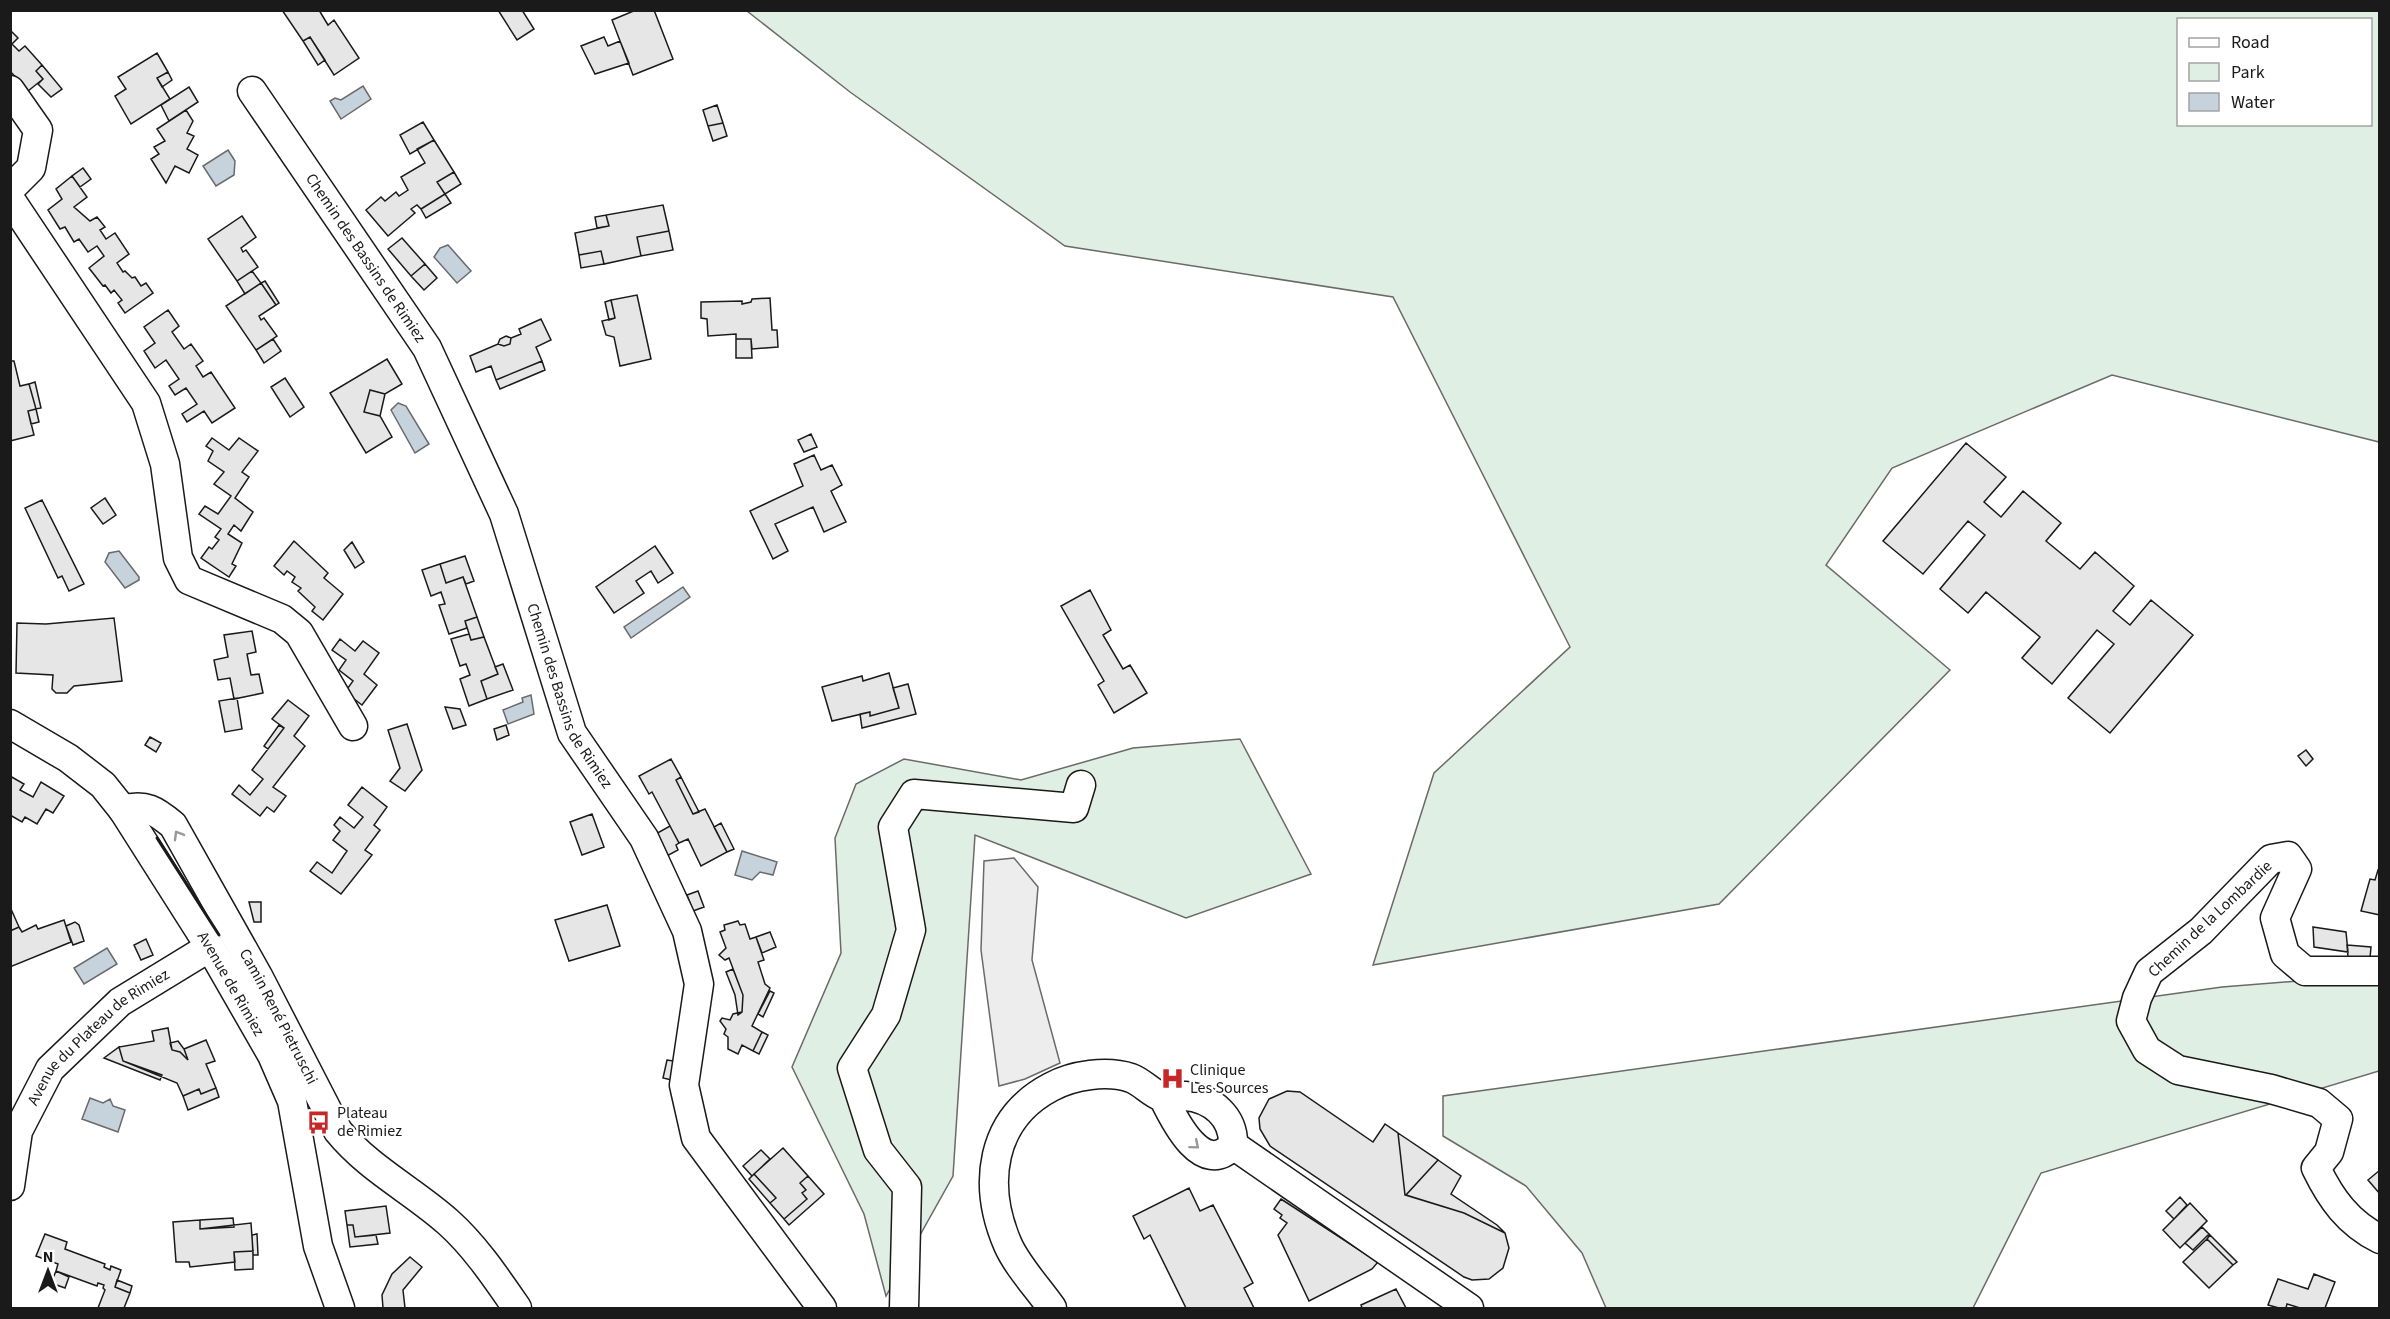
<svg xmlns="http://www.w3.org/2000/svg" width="2390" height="1319" font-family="'Source Sans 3',sans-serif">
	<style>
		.green { fill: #e0efe3; stroke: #6a6a6a; stroke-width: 1.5; fill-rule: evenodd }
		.parking { fill: #ededed; stroke: #6a6a6a; stroke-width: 1.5 }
		.water { fill: #c6d2dc; stroke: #6a6a6a; stroke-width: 1.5 }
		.building { fill: #e6e6e6; stroke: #1a1a1a; stroke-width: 1.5 }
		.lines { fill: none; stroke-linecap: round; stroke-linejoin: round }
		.minor-casing { stroke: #1a1a1a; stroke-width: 31 }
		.minor { stroke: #fff; stroke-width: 28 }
		.wall { stroke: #1a1a1a; stroke-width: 3 }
		.oneway { stroke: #989898 }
		.labels { text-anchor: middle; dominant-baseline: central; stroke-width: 4.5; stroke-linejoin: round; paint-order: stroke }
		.street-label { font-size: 16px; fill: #1a1a1a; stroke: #fff }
		.poi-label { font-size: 16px; fill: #1a1a1a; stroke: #fff; text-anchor: start }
	</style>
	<rect width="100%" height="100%" fill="#fff"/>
	<!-- green -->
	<path class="green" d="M747 11H2379V442L2112 375 1892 468 1826 565 1950 670 1719 904 1373 965 1434 773 1570 647 1393 297 1065 246 850 92ZM2178 20H2370V124H2178Z
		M1240 739 1311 874 1186 918 975 835 953 1176 886 1296 864 1214 792 1067 841 953 835 838 856 784 904 759 1021 780 1133 748Z
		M2298 981H2379V1071L2041 1173 1973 1308H1606L1582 1253 1526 1186 1443 1136V1096L2222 987Z"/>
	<!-- parking -->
	<path class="parking" d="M1014 858 1038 887 1032 960 1060 1063 1025 1079 999 1086 981 950 984 861Z"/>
	<!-- water -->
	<path class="water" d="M363 86 371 99 341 119 330 101 335 98 341 100Z
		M228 150 235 161 234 175 216 186 203 166Z
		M448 245 471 271 457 283 434 257 440 248Z
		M398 403 406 406 429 444 415 453 391 410Z
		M119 551 139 577V580L125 588 105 562 109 553Z
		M683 587 690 597 631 638 624 627Z
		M531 695 534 714 508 724 503 710 523 702 522 698Z
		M742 851 777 862 773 875 760 872 752 880 735 875Z
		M107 948 117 964 84 984 74 968Z
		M90 1098 103 1103 110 1099 113 1106 125 1110 118 1132 82 1119Z"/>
	<!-- building -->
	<path class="building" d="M282 10H319L328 25 334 20 359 58 334 75 310 37 303 41Z
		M498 10H522L534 29 517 40Z
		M636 10H654L673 59 633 75 612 20Z
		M10 30 18 38 12 44 19 51 25 46 42 65 36 71 43 79 28 91 10 71Z
		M310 37 325 60 318 65 303 41Z
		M604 37 608 46 620 41 629 63 595 74 581 46Z
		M157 53 168 72 157 78 170 99 131 124 115 96 126 89 118 77Z
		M42 65 62 89 51 97 38 84 43 79 36 71Z
		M168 72 172 80 162 87 157 78Z
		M189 87 198 102 169 121 161 105Z
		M717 105 723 123 708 126 703 110Z
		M186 110 193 121 187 133 194 136 187 149 198 155 189 173 175 166 166 183 151 159 159 154 154 147 165 141 157 129Z
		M423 122 434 140 410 154 400 135Z
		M723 123 727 136 713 141 708 126Z
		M434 140 454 172 437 182 445 194 421 209 417 205 411 209 415 213 388 236 366 210 381 197 385 201 396 192 399 196 408 190 401 177 425 163 417 149Z
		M83 168 91 179 80 187 72 176Z
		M454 172 461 184 445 194 437 182Z
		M72 176 87 197 74 207 90 221 97 217 105 227 100 230 106 239 115 233 129 254 117 263 123 272 125 271 132 278 135 277 141 286 146 283 153 293 125 313 118 303 122 300 114 290 111 293 105 285 103 286 89 268 104 256 97 246 88 252 79 239 74 242 65 227 60 229 48 210 62 199 56 189Z
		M445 194 451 203 426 218 421 209Z
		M663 205 669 231 637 237 641 256 604 264 601 251 579 255 575 233 609 226 606 215Z
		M606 215 609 226 597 228 595 217Z
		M242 216 256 237 241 248 243 252 246 250 258 267 237 281 208 239Z
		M669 231 673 250 641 256 637 237Z
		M402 238 425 264 411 276 388 249Z
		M601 251 604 264 581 268 579 255Z
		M425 264 437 278 424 290 411 276Z
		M252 271 261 283 245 294 237 281Z
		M265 281 279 303 276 305 261 283Z
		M261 283 276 305 259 316 261 320 264 318 277 336 256 350 226 306Z
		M637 295 651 359 620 366 614 337 606 335 602 321 615 318 611 300Z
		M770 298 772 330H777L778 347 752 349 751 339H736V334L708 336 707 319 701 318V302L742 301V304L751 302 752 299Z
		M611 300 615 318 609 320 605 302Z
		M168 310 179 326 172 332 184 349 191 344 203 361 196 366 203 377 211 372 235 408 212 423 204 411 187 422 182 414 197 404 186 388 175 395 169 386 179 379 166 360 155 368 144 351 155 343 144 327Z
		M541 319 551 340 536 347 542 361 496 380 491 366 476 372 470 356 498 344 504 346 510 344 511 338 521 334 519 329Z
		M506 336 511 338 510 344 504 346 498 344 500 339Z
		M273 339 281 351 264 363 256 350Z
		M736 339H751L752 358H736Z
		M387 359 402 384 385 394 370 390 364 412 380 416 392 437 366 453 330 393Z
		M10 361H14L20 386 29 384 36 409 28 411 34 435 10 441Z
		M542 361 545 370 500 389 496 380Z
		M285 378 304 407 290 417 271 387Z
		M35 382 41 408 36 409 29 384Z
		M370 390 385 394 380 416 364 412Z
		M36 409 39 422 31 424 28 411Z
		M811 434 817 447 804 452 798 440Z
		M212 438 229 450 239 438 258 451 242 472 249 477 235 498 253 512 241 531 234 525 228 534 242 543 232 564 236 566 229 577 201 558 209 547 212 549 219 540 215 537 221 529 199 514 205 506 218 514 231 496 214 484 224 472 208 461 213 451 206 446Z
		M1966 443 2006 477 1984 502 2001 517 2023 491 2061 523 2046 541 2080 569 2095 552 2134 586 2113 611 2130 625 2151 600 2193 635 2110 733 2068 698 2114 644 2097 630 2052 684 2022 658 2040 637 1986 592 1968 613 1940 589 1985 535 1968 521 1923 574 1883 541Z
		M814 455 821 470 832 465 842 485 831 491 846 522 824 532 813 507 775 524 788 551 773 559 750 511 803 486 794 464Z
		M105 498 116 515 103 524 91 508Z
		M42 500 84 584 69 591 62 576 58 578 25 508Z
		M294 541 328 573 324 578 343 594 323 620 312 611 315 607 298 591 301 588 292 582 295 577 287 571 284 575 274 566Z
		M352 542 364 562 355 568 344 550Z
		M655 546 673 573 658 583 651 571 636 581 644 593 614 613 596 587Z
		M465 556 474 581 466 584 463 577 446 583 440 564Z
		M440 564 446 583 463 577 477 617 465 621 467 628 449 634 439 605 445 604 441 592 431 596 422 570Z
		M1090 590 1111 630 1103 635 1123 669 1130 665 1147 693 1114 713 1098 685 1104 681 1061 606Z
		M477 617 484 637 471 640 465 621Z
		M114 618 122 681 74 686 67 693H56L52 689 53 675 16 673 17 623 46 624Z
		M252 631 256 652 247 654 251 675 259 674 263 693 234 699 230 678 218 680 214 660 228 657 224 635Z
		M469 634 471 640 484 637 498 674 481 681 487 699 469 706 460 679 470 675 466 664 460 666 451 639Z
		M340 639 355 651 363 641 379 653 364 674 377 685 362 705 345 692 353 681 339 670 346 660 332 650Z
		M503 664 513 690 487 699 481 681 498 674 495 667Z
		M889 673 899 708 870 716V712L832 721 822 687 862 676 863 681Z
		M908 684 916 714 862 728 860 714 870 712V716L899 708 893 688Z
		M237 698 242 729 225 732 219 701Z
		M288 700 309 716 294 736 305 746 273 787 286 796 274 812 267 807 260 816 232 794 239 785 250 795 263 779 252 770 284 728 272 719Z
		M445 707 460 709 466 725 453 729Z
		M407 724 422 770 405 791 390 781 400 768 388 730Z
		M279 725 284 728 268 749 264 746Z
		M506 725 509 735 497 740 494 729Z
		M150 737 161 743 156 752 145 745Z
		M2306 750 2313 759 2306 766 2298 756Z
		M671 759 681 777 676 780 693 814 705 809 727 852 701 866 688 839 679 843 652 792 649 794 639 776Z
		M10 776 24 784 20 790 33 797 41 782 64 796 53 813 46 809 37 824 25 817 22 822 10 815Z
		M681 777 699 812 693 814 676 780Z
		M362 787 387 807 374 825 380 830 365 850 372 855 341 894 310 871 317 862 332 873 347 851 333 840 340 831 334 825 340 817 354 828 363 817 348 805Z
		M592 814 604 847 582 855 570 822Z
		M721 823 734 849 727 852 714 827Z
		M670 826 679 843 676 845 678 850 665 857 652 836Z
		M2378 870 2380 871V915L2361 911 2370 879 2375 880Z
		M698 891 704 907 693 911 687 895Z
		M249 902H261V922H254Z
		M607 905 620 946 569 961 555 920Z
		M11 909 19 927 10 931V909Z
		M64 920 71 942 10 967V931L19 927 22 932 36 925 38 929Z
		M738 921 740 925 745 924 750 939 756 937 764 960 758 962 765 984 770 988 752 1026 762 1032 753 1051 742 1045 738 1054 728 1049V1037L724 1034 726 1029 720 1021 722 1018 730 1020 733 1014 742 1012 743 995 729 958 725 960 719 955 726 948 720 932 725 930 724 925Z
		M75 922 79 925 84 941 73 945 66 926Z
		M2313 927 2346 932 2348 952 2314 947Z
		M770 932 776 947 762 953 756 937Z
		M146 939 153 955 141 960 134 945Z
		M2347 945 2371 947 2370 958 2348 957Z
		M733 969 743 995 742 1012 738 1015 735 995 726 972Z
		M770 991 774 993 763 1017 758 1014Z
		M168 1028 172 1050 180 1052 188 1060 184 1049 206 1040 215 1061 206 1064 216 1088 201 1094 199 1089 183 1096 177 1083 123 1061 119 1047 154 1041 152 1031Z
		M762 1032 768 1035 759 1054 753 1051Z
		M178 1041 184 1049 188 1060 180 1052 172 1050 170 1043Z
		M119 1047 123 1061 162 1075 160 1080 104 1058Z
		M667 1060 680 1062 676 1081 663 1078Z
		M216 1088 219 1097 188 1110 183 1096 199 1089 201 1094Z
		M1287 1091 1300 1092 1373 1142 1385 1124 1398 1133 1405 1195 1464 1213 1505 1233 1509 1248 1503 1268 1489 1279 1472 1280 1464 1277 1270 1146 1260 1129 1259 1118 1269 1099Z
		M1398 1133 1438 1160 1406 1195H1405Z
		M783 1148 808 1176 800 1183 806 1190 802 1193 807 1199 784 1219 770 1203 776 1198 754 1174Z
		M761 1150 770 1159 752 1176 743 1166Z
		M1438 1160 1461 1176 1451 1194 1497 1225 1505 1233 1464 1213 1406 1195Z
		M2380 1170V1194L2368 1180Z
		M754 1174 776 1198 770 1203 749 1179Z
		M808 1176 824 1194 789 1225 784 1219 807 1199 802 1193 806 1190 800 1183Z
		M1189 1188 1200 1211 1213 1205 1253 1283 1244 1288 1254 1308H1186L1150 1235 1144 1239 1133 1216Z
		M2180 1197 2187 1205 2174 1219 2166 1211Z
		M1281 1199 1378 1262 1372 1269 1309 1301 1278 1235 1287 1223 1280 1218 1282 1215 1274 1209Z
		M2190 1203 2207 1221 2180 1248 2163 1230Z
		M386 1206 390 1233 355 1237 353 1225H347L345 1211Z
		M233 1218 234 1227 200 1229V1220Z
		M200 1220V1229L251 1223 253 1251 234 1252 235 1262 190 1267 189 1262H176L173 1222Z
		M347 1225H353L355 1237 376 1235 378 1244 350 1247Z
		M2202 1227 2209 1234 2193 1250 2185 1243Z
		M45 1234 67 1242 65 1249 105 1264 104 1267 110 1270 111 1266 121 1270 115 1287 130 1293 124 1308H98L105 1290 103 1288 104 1285 98 1283 97 1286 56 1271 58 1264 36 1256Z
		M257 1234 258 1255H253L252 1235Z
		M2210 1235 2237 1262 2233 1265 2207 1239Z
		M2207 1239 2233 1265 2209 1288 2183 1262Z
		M253 1251V1269L235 1270 234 1252Z
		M410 1257 422 1267 403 1290 405 1308H383L382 1295 392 1274Z
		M56 1271 69 1277 65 1288 51 1283Z
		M2314 1274 2335 1282 2325 1308H2300L2287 1304 2286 1308H2279L2268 1305 2278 1279 2308 1289Z
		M117 1280 132 1286 130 1293 115 1287Z
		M1396 1289 1406 1308H1362L1361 1305Z"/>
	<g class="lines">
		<defs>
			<g id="minor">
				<path d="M10 90 38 130 31 168 10 189"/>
				<path id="s1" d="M252 91 427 348 504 514 572 733 644 838 687 931 699 984 684 1085 696 1138 822 1308"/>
				<path d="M10 199 146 403 165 464 178 558 189 580 282 619 299 633 353 726"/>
				<path id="s2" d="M10 724 68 758 103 785 123 810 210 947 272 1055 292 1101 318 1246 340 1308"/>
				<path id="s3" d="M123 810C145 803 156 811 173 825L258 976 338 1131C369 1169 412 1190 448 1222 475 1246 497 1279 517 1308"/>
				<path d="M2380 971H2305L2285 954 2275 918 2297 869 2288 856 2271 859 2201 931 2149 972 2137 998 2131 1021 2147 1050 2178 1070 2271 1089 2319 1103 2338 1119 2329 1152 2316 1168C2331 1199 2348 1223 2380 1239"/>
				<path d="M1233 1145 1469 1308"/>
				<path id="s4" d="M10 1186 18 1131 50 1069 120 1002 210 947"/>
				<path d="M904 1308 907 1187 878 1150 852 1068 886 1015 911 930 893 827 914 794 1074 808 1081 785"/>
				<path d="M1052 1308C1038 1288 1018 1267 1008 1245 982 1185 990 1119 1051 1087 1073 1075 1107 1070 1131 1078 1142 1082 1151 1093 1162 1097 1169 1099 1178 1096 1185 1096 1212 1098 1234 1117 1233 1145 1203 1178 1175 1122 1163 1097"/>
			</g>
		</defs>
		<!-- minor casing -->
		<use href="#minor" class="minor-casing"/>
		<!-- minor -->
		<use href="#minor" class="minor"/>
		<!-- wall -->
		<path class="wall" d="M157 838 219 935"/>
	</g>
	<!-- one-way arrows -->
	<defs><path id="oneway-chevron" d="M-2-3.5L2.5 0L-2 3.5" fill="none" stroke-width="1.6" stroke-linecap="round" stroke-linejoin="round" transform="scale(1.5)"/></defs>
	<g class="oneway">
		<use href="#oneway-chevron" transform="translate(178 835) rotate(-120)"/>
		<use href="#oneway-chevron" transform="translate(1195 1145) rotate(40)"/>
	</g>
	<!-- icons -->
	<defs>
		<symbol id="hospital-bare" viewBox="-9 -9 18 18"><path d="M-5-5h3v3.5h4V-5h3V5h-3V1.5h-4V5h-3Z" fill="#c62828" stroke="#fff" stroke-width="2.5" paint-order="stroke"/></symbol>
		<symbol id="bus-bare" viewBox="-9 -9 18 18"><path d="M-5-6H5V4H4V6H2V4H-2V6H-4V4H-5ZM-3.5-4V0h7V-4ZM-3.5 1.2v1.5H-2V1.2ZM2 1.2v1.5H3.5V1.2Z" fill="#c62828" stroke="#fff" stroke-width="2.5" paint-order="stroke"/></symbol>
	</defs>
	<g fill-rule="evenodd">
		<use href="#hospital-bare" x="1156" y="1062" width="33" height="33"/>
		<use href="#bus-bare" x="302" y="1106" width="33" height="33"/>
	</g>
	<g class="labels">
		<!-- street labels -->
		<g class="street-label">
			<text stroke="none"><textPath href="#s1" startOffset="202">Chemin des Bassins de Rimiez</textPath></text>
			<text stroke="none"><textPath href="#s1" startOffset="688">Chemin des Bassins de Rimiez</textPath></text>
			<text transform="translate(2210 919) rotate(-43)">Chemin de la Lombardie</text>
			<text stroke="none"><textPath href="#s2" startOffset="348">Avenue de Rimiez</textPath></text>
			<text stroke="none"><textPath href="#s3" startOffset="274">Camin René Pietruschi</textPath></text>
			<text stroke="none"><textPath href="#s4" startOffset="182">Avenue du Plateau de Rimiez</textPath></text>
		</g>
		<!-- poi labels -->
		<g class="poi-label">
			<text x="1190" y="1070">Clinique<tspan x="1190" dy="18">Les Sources</tspan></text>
			<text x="337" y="1113">Plateau<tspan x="337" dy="18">de Rimiez</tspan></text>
		</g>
	</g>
	<!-- border -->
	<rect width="2390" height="1319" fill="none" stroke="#1a1a1a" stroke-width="24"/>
	<!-- legend -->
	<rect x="2177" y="18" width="195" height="108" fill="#ffffff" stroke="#a3a3a3" stroke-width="1.5"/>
	<rect x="2189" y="38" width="30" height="9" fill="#ffffff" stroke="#a3a3a3" stroke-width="1.5"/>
	<text x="2231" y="48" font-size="18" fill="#1a1a1a">Road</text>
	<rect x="2189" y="63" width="30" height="18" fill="#e0efe3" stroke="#a3a3a3" stroke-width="1.5"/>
	<text x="2231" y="78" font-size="18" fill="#1a1a1a">Park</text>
	<rect x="2189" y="93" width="30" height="18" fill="#c6d2dc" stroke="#a3a3a3" stroke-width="1.5"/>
	<text x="2231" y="108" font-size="18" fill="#1a1a1a">Water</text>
	<!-- north arrow -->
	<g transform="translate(48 1271)" stroke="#ffffff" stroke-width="4.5" paint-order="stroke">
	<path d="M0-4.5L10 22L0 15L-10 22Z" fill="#1a1a1a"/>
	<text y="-9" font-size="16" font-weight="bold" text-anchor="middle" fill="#1a1a1a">N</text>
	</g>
</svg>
